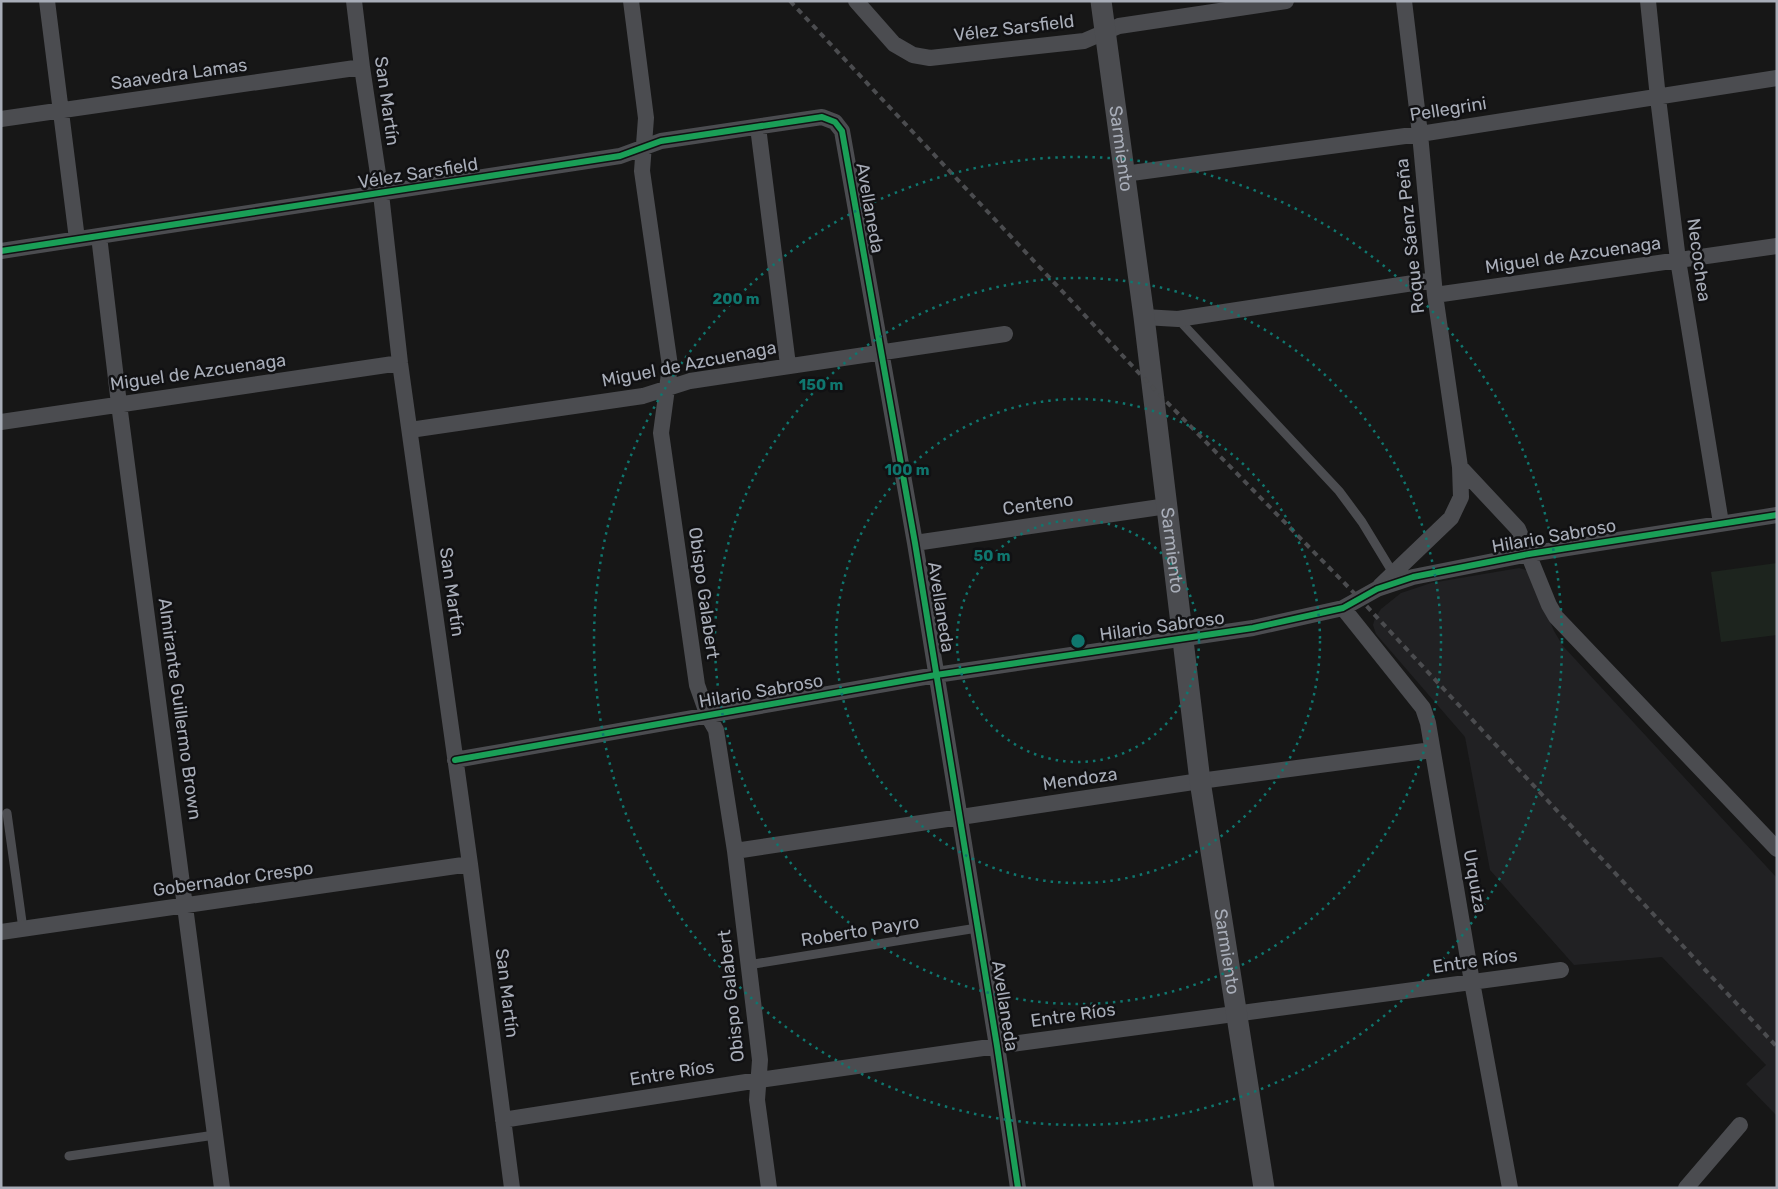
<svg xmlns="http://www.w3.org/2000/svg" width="1778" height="1189" font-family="Rubik,sans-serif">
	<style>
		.built { fill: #212123 }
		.pitch { fill: #1d241e }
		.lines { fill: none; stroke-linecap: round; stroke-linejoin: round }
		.service { stroke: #4b4c50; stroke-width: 9 }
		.minor { stroke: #4b4c50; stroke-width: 16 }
		.tertiary { stroke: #4b4c50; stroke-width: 21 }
		.rail { stroke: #4b4c4f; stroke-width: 4; stroke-dasharray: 6 5; stroke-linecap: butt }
		.cycleway-casing { stroke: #111113; stroke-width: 9 }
		.cycleway { stroke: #1a9f57; stroke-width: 6 }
		.ring { fill: none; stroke: #0f766e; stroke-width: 2.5; stroke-dasharray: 2.5 5 }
		.labels { text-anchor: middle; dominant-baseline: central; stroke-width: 5; stroke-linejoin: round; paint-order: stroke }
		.street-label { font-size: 18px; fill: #a8adb8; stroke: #111113 }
		.centre { fill: #0f766e; stroke: #111113; stroke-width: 2.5 }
		.ring-label { font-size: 15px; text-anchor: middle; font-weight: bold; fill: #0f766e; stroke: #111113; stroke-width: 5; stroke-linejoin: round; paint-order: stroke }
	</style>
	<rect width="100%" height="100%" fill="#171717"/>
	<!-- built -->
	<path class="built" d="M1519 568 1529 571 1554 631 1563 646 1777 878V1116L1746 1084 1766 1065 1662 957 1574 965 1490 870 1465 737 1376 634 1373 625 1375 618 1381 609 1401 593 1431 583Z"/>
	<!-- pitch -->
	<path class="pitch" d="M1777 563V635L1721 642 1711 572Z"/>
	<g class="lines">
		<!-- service -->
		<path class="service" d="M1178 319 1339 491 1362 522 1393 573
			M7 813 23 929
			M748 965 977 928
			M69 1156 215 1135"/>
		<!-- minor -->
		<path class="minor" d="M47 1 77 239
			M354 1 362 67 381 194 400 363 470 864 512 1188
			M631 1 646 118 642 171 670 366 661 433 697 685 708 716 716 730 735 851 760 1060 757 1100 769 1188
			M856 1 894 44 913 55 930 58 1084 41 1119 26 1286 1
			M1404 1 1420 134 1435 295 1460 467 1518 529 1549 605 1556 617 1777 849
			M1648 1 1658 98 1678 260 1721 523
			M1 119 362 67
			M758 127 788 365
			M1124 174 1420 134 1777 78
			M99 236 119 404 222 1188
			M1 251 620 156 661 141 822 117 835 122 842 131 915 543 997 1046 1018 1188
			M1435 295 1777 246
			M1144 317 1178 319 1433 280
			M1 422 400 363
			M410 430 643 396 690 381 1005 334
			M915 543 1167 506
			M1380 586 1451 518 1461 497 1460 467
			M1343 608 1423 708 1428 723 1472 982 1510 1188
			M455 760 936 675 1253 628 1343 608 1377 589 1413 577 1529 554 1777 515
			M735 851 1200 781 1432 750
			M1 932 470 864
			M503 1120 759 1080 997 1046 1561 970
			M1686 1188 1740 1125"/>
		<!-- tertiary -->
		<path class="tertiary" id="s1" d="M1101 1 1144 317 1200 781 1264 1188"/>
		<!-- rail -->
		<path class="rail" d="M790 1 1153 388 1359 598 1777 1047"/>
		<defs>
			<path id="cycleway" d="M1 251 620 156 661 141 822 117 835 122 842 131 915 543 997 1046 1018 1188
				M455 760 936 675 1253 628 1343 608 1377 589 1413 577 1529 554 1777 515"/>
		</defs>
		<!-- cycleway casing -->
		<use href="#cycleway" class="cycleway-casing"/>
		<!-- cycleway -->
		<use href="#cycleway" class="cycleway"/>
	</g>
	<!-- distance rings -->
	<g class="ring">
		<circle cx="1078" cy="641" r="121"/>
		<circle cx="1078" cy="641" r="242"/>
		<circle cx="1078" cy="641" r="363"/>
		<circle cx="1078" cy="641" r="484"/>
	</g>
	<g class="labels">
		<!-- street labels -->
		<g class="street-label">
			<text transform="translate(1014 28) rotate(-7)">Vélez Sarsfield</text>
			<text transform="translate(179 74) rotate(-8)">Saavedra Lamas</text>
			<text transform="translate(387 101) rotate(82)">San Martín</text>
			<text transform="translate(1448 109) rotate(-9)">Pellegrini</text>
			<text stroke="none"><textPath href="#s1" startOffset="149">Sarmiento</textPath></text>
			<text transform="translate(418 173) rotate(-9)">Vélez Sarsfield</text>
			<text transform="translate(870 208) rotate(80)">Avellaneda</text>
			<text transform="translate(1410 236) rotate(-96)">Roque Sáenz Peña</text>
			<text transform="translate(1573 255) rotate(-8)">Miguel de Azcuenaga</text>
			<text transform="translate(1699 260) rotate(82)">Necochea</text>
			<text transform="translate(689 364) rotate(-11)">Miguel de Azcuenaga</text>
			<text transform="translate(198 372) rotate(-8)">Miguel de Azcuenaga</text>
			<text transform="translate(1038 504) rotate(-8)">Centeno</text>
			<text transform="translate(1554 536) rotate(-10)">Hilario Sabroso</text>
			<text stroke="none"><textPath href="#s1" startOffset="554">Sarmiento</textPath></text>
			<text transform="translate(452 592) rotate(82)">San Martín</text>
			<text transform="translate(704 593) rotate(82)">Obispo Galabert</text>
			<text transform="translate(941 607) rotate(81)">Avellaneda</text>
			<text transform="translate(1162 626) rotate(-8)">Hilario Sabroso</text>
			<text transform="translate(761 691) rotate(-10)">Hilario Sabroso</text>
			<text transform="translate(180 709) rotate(82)">Almirante Guillermo Brown</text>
			<text transform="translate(1080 779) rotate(-8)">Mendoza</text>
			<text transform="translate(233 879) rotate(-8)">Gobernador Crespo</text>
			<text transform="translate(1475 881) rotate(80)">Urquiza</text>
			<text transform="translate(860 931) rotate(-9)">Roberto Payro</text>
			<text stroke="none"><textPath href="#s1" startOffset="959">Sarmiento</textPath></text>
			<text transform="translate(1475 961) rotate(-8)">Entre Ríos</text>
			<text transform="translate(507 993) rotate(83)">San Martín</text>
			<text transform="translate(731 996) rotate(-96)">Obispo Galabert</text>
			<text transform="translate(1005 1006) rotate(81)">Avellaneda</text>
			<text transform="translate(1073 1015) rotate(-8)">Entre Ríos</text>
			<text transform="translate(672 1073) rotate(-9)">Entre Ríos</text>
		</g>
	</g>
	<circle cx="1078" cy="641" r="8" class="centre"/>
	<g class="ring-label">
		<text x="736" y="304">200 m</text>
		<text x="821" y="390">150 m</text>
		<text x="907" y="475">100 m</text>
		<text x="992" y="561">50 m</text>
	</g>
	<!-- border -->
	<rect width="1778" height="1189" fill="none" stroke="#a8adb8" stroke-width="5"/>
</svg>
